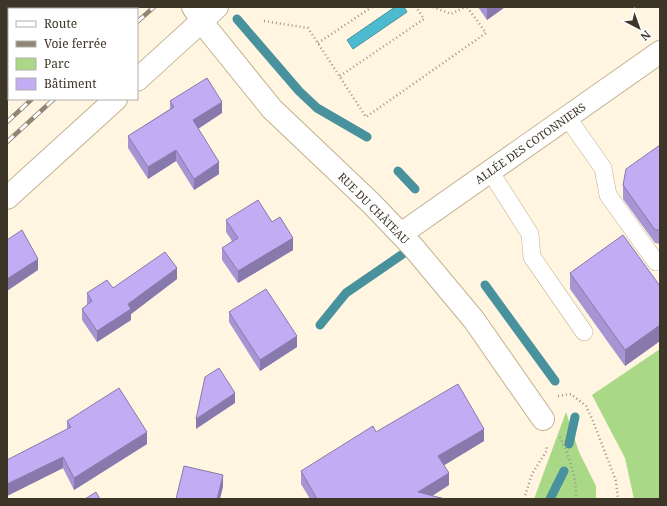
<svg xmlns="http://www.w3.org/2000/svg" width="667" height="506" font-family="'Noto Serif',serif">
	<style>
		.green { fill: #a9d986 }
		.water { fill: #4cbacf; stroke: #47929d }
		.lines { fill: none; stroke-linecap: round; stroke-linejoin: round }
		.stream { stroke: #47929d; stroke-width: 9 }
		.lane-casing { stroke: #c1b190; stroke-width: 18 }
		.street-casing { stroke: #c1b190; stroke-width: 24 }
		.path { stroke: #9e9685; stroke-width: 2.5; stroke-dasharray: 1 3; stroke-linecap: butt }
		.lane { stroke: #fff; stroke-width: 17 }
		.street { stroke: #fff; stroke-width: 22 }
		.rail-casing { stroke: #8f8676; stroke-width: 4.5 }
		.rail { stroke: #fff; stroke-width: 3; stroke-dasharray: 9; stroke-linecap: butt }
		.wall { fill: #a795d3 }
		.shaded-wall { fill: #8879ac }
		.building { fill: #c2adf5; stroke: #8879ac }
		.labels { text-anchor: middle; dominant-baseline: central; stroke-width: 4; stroke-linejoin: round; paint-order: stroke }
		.street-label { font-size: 11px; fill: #3c3528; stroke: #fff }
	</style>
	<rect width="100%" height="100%" fill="#fff5e0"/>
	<!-- green -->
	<path class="green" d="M660 349V499H634L625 458 592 395Z
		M566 412 579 452 596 486V499H534Z"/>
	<!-- water -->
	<path class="water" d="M395 7H404L407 12 353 49 347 40Z"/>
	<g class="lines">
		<!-- stream -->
		<path class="stream" d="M237 19 299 91 317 108 367 137
			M398 171 415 189
			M485 285 555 381
			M320 325 346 293 413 247
			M569 444 575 417
			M550 499 564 471"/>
		<defs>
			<path id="lane" d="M567 117 603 168 608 195 656 262
				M490 171 530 234 532 257 584 332"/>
			<path id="street" d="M193 7 209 31 272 109 372 204 413 247 474 320 543 419
				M137 80 217 7
				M7 198 116 99
				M401 234 660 52"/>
		</defs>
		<!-- lane casing -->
		<use href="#lane" class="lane-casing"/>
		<!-- street casing -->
		<use href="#street" class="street-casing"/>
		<!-- path -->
		<path class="path" d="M433 7 451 14 465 7
			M264 21 308 28 366 117 486 33 467 7
			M318 43 372 7
			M340 76 424 19 416 7
			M558 396 571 394 586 406 593 421 616 481 618 499
			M560 437C569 456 577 478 576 499
			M524 499 532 474 547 450 546 445"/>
		<!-- lane -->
		<use href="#lane" class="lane"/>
		<!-- street -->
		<use href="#street" class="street"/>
		<defs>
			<path id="rail" d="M129 9 131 7
				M137 22 154 7
				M7 122 32 99
				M7 142 54 99"/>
		</defs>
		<!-- rail casing -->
		<use href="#rail" class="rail-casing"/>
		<!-- rail -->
		<use href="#rail" class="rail"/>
	</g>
	<!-- wall -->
	<path class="wall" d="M7 7H28L26 9H9V23L7 21Z
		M49 7H61L59 9H51Z
		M478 7H505L487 20Z
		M170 101 222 113 198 129 219 174 194 190 176 161 148 179 128 148V136L170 109Z
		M660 145V244L655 243 623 199V185Z
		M226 220 272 222 293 250 238 283 222 260V248L232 241 226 232Z
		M570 273 660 286V341L625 366 570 289Z
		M177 279 131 314V320L97 342 82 320V309L87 305V293L113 288Z
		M229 312 297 347 260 371 229 322Z
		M67 421 147 444 74 490 63 468 7 496 67 429Z
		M484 441 444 465 449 485 432 496 445 499H310L301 484V471Z"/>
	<!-- shaded-wall -->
	<path class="shaded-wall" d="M16 7H28L26 9H13Z
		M54 7H61L59 9H54Z
		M487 7H505L487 20Z
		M222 102V113L193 132V120Z
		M176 150V161L148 179V167Z
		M219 162V174L194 190V179Z
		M293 238V250L238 283V271Z
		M38 259V270L7 291V279Z
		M177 268V279L131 314V320L97 342V331L128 304Z
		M660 325V341L625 366V350Z
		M297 336V347L260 371V360Z
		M235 393V403L196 429V419Z
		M484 429V441L438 469V456Z
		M147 432V444L74 490V478Z
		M63 457V468L7 496V484Z
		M449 473V485L427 499 418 492Z
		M223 475V487L220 499H217Z"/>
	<!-- building -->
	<path class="building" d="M7 7H16L13 9H9V11L7 9Z
		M207 78 222 102 193 120 219 162 194 179 176 150 148 167 128 136 174 107 170 101Z
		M660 145V230H655L623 185 626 169Z
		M258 200 272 222 280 217 293 238 238 271 222 248 238 238 226 220Z
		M22 230 38 259 7 279V240Z
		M623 235 660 286V325L625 350 570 273Z
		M165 252 177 268 128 304 131 309 97 331 82 309 92 301 87 293 107 280 113 288Z
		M266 289 297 336 260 360 229 312Z
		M219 368 235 393 196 419 205 377Z
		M458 384 484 429 438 456 449 473 418 492 445 499H317L301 471 373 426 376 432Z
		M119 388 147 432 74 478 63 457 7 484V460L71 427 67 421Z
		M184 466 223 475 217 499H176Z
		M96 492 100 499H85Z"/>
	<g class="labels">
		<!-- street labels -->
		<g class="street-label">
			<text transform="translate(530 143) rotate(-35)">ALLÉE DES COTONNIERS</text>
			<text transform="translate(374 208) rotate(45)">RUE DU CHÂTEAU</text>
		</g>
	</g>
	<!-- border -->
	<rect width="667" height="506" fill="none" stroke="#3c3528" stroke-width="16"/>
	<!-- legend -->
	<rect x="8" y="8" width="130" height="92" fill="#ffffff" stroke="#b1aea9"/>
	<rect x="16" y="21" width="20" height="6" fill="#ffffff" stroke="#b1aea9"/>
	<text x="44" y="28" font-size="12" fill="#3c3528">Route</text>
	<rect x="16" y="41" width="20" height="6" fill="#8f8676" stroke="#b1aea9"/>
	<text x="44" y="48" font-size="12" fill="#3c3528">Voie ferrée</text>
	<rect x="16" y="58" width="20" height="12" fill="#a9d986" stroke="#b1aea9"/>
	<text x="44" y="68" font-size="12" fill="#3c3528">Parc</text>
	<rect x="16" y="78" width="20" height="12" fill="#c2adf5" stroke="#b1aea9"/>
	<text x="44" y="88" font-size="12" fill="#3c3528">Bâtiment</text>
	<!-- north arrow -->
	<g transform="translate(639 28) rotate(139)" stroke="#ffffff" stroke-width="3" paint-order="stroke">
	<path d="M0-3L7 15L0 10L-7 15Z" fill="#3c3528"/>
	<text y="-6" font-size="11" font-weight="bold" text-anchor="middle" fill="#3c3528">N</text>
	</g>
</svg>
